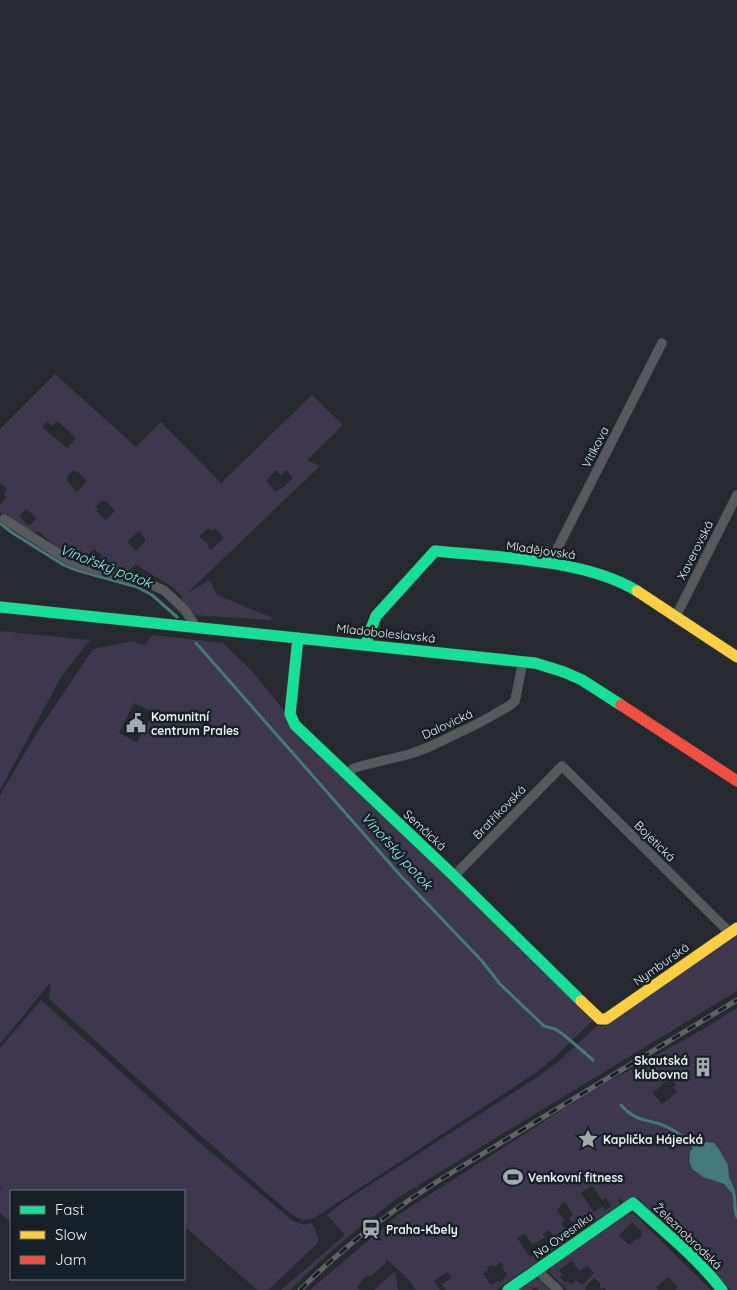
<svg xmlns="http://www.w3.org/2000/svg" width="737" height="1290" font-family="Quicksand,sans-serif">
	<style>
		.green { fill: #3d384e; fill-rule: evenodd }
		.water { fill: #457878 }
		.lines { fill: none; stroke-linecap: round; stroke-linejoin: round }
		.stream { stroke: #457878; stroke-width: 3 }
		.street-casing { stroke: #44474a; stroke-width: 10 }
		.fast-casing { stroke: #44474a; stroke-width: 12 }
		.slow-casing { stroke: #44474a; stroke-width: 12 }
		.jam-casing { stroke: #44474a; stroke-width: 12 }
		.street { stroke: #575a5c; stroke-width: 9 }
		.fast { stroke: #16e098; stroke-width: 11 }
		.slow { stroke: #ffcf43; stroke-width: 11 }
		.jam { stroke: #f24e42; stroke-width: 11 }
		.rail-casing { stroke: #616466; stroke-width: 5 }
		.rail { stroke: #182027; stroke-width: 3; stroke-dasharray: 9; stroke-linecap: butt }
		.labels { text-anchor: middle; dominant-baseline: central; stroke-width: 5; stroke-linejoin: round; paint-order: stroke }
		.street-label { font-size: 12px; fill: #eaeff4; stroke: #182027 }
		.poi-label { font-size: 12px; font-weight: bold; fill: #eaeff4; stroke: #182027; text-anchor: start }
		.water-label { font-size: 14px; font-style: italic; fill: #92f0ef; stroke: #182027 }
	</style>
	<rect width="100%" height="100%" fill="#262a2e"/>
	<!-- green -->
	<path class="green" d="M55 374 136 447 161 422 221 483 312 395 343 425 307 460 320 466 186 594 210 580 217 595 273 618 271 620 192 615 180 600 183 597 172 587 135 564 127 573C87 563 70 564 40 532H28L0 512V505L7 497 4 494 7 489 0 483V429ZM57 421 76 438 67 448 42 427 47 422 53 426ZM74 470 76 472 77 471 87 481 77 492 67 481 68 480 66 477ZM276 470 281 475 286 470 293 478 280 490 279 489 276 492 266 481ZM102 500 105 502 106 501 115 511 106 520 96 511 98 509 95 507ZM26 509 37 518 29 526 19 516ZM208 528 211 531 215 528 224 538 211 550 208 547 209 545 199 537ZM139 531 146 541 136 551 127 542ZM94 549 102 555 100 558 104 562 101 566 98 565 97 566 92 565 85 558Z
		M0 631 90 640 61 677 0 790Z
		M152 635 223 643 252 671 285 712 594 1019 556 1056 537 1072 314 1218 303 1220 291 1214 191 1127 49 999 51 982 0 1044V795L38 731 93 649 133 641 144 645ZM134 703 153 712 137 742 119 733Z
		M737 936V991L399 1197C360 1226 324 1256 290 1290H281L345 1235 327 1215 345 1201 539 1076 559 1061 597 1026H602Z
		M41 1000 200 1143 293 1221 304 1225 312 1223 318 1237V1243L268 1290H257L184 1226V1191H11V1222L0 1213V1189L2 1187 0 1186V1048Z
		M737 1008V1290H731L637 1197 625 1203 619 1198V1205L496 1290H446L442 1284 451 1278 447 1272 434 1281 440 1290H416L406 1277 385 1258 387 1262 370 1277 368 1275 362 1280V1281L357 1287 360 1290H310L398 1215 593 1090 700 1031ZM701 1057 712 1071 705 1077 694 1063ZM670 1078 676 1085 673 1087 677 1092 662 1104 653 1093ZM702 1142 714 1144 719 1149 728 1165 729 1177 736 1192C730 1190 728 1186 723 1184 710 1178 681 1173 690 1152 692 1147 697 1144 702 1142ZM592 1186 602 1200 606 1198 611 1206 605 1210 603 1206 594 1212 581 1193ZM565 1202 573 1215 569 1218 576 1227 568 1233 561 1223 565 1221 557 1210 560 1208 559 1206ZM549 1230 556 1240 553 1243V1246L550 1248 547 1247 530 1257 517 1238 525 1234 533 1245 545 1237 543 1234ZM501 1262 504 1266 502 1268 507 1275 500 1282 498 1281 491 1285 483 1274 488 1270 487 1268 491 1265 494 1267Z
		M634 1214 711 1290H675L678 1287 668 1277 656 1287 659 1290H606L604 1287 601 1290 600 1283 594 1278 585 1287 586 1290H567L550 1273V1268L627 1215ZM632 1222 642 1232 641 1234 642 1236 637 1240 636 1239 629 1245 619 1235ZM572 1261 579 1271 587 1266 594 1273 582 1285 576 1280 571 1285 567 1281 565 1282 560 1277 562 1274 559 1270Z
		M395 1271 398 1290H374Z
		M534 1279 540 1280 550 1290H539L535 1287 531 1290H519Z"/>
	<!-- water -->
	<path class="water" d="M706 1142 714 1143 719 1149 728 1165 729 1177 736 1192 732 1193 724 1184 703 1177 692 1169 689 1161 690 1151 697 1144Z"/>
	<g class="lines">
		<!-- stream -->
		<path class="stream" d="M0 523 11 532 62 564 76 570 137 587 152 595 177 617
			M196 643 400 875 482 961 500 984 544 1026 555 1029 564 1035 593 1060
			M621 1105C634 1120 643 1119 660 1124 674 1129 686 1138 696 1149
			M732 1189C737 1197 733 1208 737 1217"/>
		<defs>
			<path id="street" d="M4 519 68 560 90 568 144 581 165 591 185 610 196 627
				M550 563 662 343
				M676 616 737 495
				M347 774 354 768 361 766 410 754 429 747 479 723 509 706 515 701 523 661
				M454 876 562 766 730 933
				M537 1270 558 1290"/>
			<path id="fast" d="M0 607 535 663 564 672 582 680 621 705
				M298 638 290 714 295 725 454 876 581 1001
				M365 645 376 616 435 551C495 557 585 559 637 591
				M508 1290 633 1203C663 1231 697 1257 722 1290"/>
			<path id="slow" d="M637 591 737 657
				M581 1001 600 1019H606L737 928"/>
			<path id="jam" d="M621 705 737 781"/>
		</defs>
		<!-- street casing -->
		<use href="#street" class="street-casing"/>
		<!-- fast casing -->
		<use href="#fast" class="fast-casing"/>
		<!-- slow casing -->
		<use href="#slow" class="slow-casing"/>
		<!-- jam casing -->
		<use href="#jam" class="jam-casing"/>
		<!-- street -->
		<use href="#street" class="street"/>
		<!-- fast -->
		<use href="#fast" class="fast"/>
		<!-- slow -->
		<use href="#slow" class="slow"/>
		<!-- jam -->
		<use href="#jam" class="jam"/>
		<defs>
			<path id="rail" d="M300 1290C344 1246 393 1209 446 1176L737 1000"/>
		</defs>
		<!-- rail casing -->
		<use href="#rail" class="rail-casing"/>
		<!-- rail -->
		<use href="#rail" class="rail"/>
	</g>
	<!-- icons -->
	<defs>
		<symbol id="civic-bare" viewBox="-9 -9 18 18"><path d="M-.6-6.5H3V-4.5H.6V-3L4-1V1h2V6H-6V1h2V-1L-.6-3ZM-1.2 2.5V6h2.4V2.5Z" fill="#a5aaaf" stroke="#182027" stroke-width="2.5" paint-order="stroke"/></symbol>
		<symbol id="building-bare" viewBox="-9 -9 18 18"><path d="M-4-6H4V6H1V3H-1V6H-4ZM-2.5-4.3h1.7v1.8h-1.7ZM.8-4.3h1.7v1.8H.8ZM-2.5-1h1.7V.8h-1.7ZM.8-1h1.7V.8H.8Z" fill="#a5aaaf" stroke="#182027" stroke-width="2.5" paint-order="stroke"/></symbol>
		<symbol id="sight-bare" viewBox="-9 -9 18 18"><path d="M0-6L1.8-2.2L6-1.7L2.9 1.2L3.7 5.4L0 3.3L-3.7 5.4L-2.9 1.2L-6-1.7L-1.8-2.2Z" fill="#a5aaaf" stroke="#182027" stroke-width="2.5" paint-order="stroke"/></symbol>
		<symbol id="stadium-bare" viewBox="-9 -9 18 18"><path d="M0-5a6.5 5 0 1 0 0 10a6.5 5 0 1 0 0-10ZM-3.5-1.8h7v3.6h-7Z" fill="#a5aaaf" stroke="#182027" stroke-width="2.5" paint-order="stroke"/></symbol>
		<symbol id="station-bare" viewBox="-9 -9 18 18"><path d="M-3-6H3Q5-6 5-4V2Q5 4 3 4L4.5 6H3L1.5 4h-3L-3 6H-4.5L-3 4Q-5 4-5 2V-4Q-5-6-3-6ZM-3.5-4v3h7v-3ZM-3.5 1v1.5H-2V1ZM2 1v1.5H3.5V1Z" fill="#a5aaaf" stroke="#182027" stroke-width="2.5" paint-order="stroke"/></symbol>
	</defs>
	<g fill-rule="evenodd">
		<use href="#civic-bare" x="122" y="709" width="28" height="28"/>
		<use href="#building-bare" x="689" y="1053" width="28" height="28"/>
		<use href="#sight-bare" x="574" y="1125" width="28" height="28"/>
		<use href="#stadium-bare" x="499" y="1163" width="28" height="28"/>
		<use href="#station-bare" x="357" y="1215" width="28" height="28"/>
	</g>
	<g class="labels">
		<!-- street labels -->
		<g class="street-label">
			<text transform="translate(595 447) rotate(-63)">Vitíkova</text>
			<text transform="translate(541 550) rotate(8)">Mladějovská</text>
			<text transform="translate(695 550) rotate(-63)">Xaverovská</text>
			<text transform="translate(386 633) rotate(6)">Mladoboleslavská</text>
			<text transform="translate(447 724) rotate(-25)">Dalovická</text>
			<text transform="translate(499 812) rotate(-46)">Bratříkovská</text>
			<text transform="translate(425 830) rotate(43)">Semčická</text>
			<text transform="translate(655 841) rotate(45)">Bojetická</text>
			<text transform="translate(661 964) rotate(-35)">Nymburská</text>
			<text transform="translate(563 1235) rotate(-35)">Na Ovesníku</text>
			<text transform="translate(688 1236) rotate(44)">Železnobrodská</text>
		</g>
		<!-- poi labels -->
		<g class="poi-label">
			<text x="151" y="716">Komunitní<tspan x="151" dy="14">centrum Prales</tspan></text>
			<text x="688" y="1060" text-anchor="end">Skautská<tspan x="688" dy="14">klubovna</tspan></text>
			<text x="603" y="1139">Kaplička Hájecká</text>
			<text x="528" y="1177">Venkovní fitness</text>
			<text x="386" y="1229">Praha-Kbely</text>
		</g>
		<!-- water labels -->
		<g class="water-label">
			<text transform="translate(106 566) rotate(21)">Vinořský potok</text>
			<text transform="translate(397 851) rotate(48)">Vinořský potok</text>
		</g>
	</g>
	<!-- legend -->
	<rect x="10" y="1190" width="175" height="90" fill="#182027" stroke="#6c7379"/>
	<rect x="20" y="1206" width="25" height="8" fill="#16e098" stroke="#6c7379"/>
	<text x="55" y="1215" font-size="15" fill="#eaeff4">Fast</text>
	<rect x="20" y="1231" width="25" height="8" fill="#ffcf43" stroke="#6c7379"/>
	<text x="55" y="1240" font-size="15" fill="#eaeff4">Slow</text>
	<rect x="20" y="1256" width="25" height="8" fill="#f24e42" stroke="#6c7379"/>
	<text x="55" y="1265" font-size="15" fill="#eaeff4">Jam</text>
</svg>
